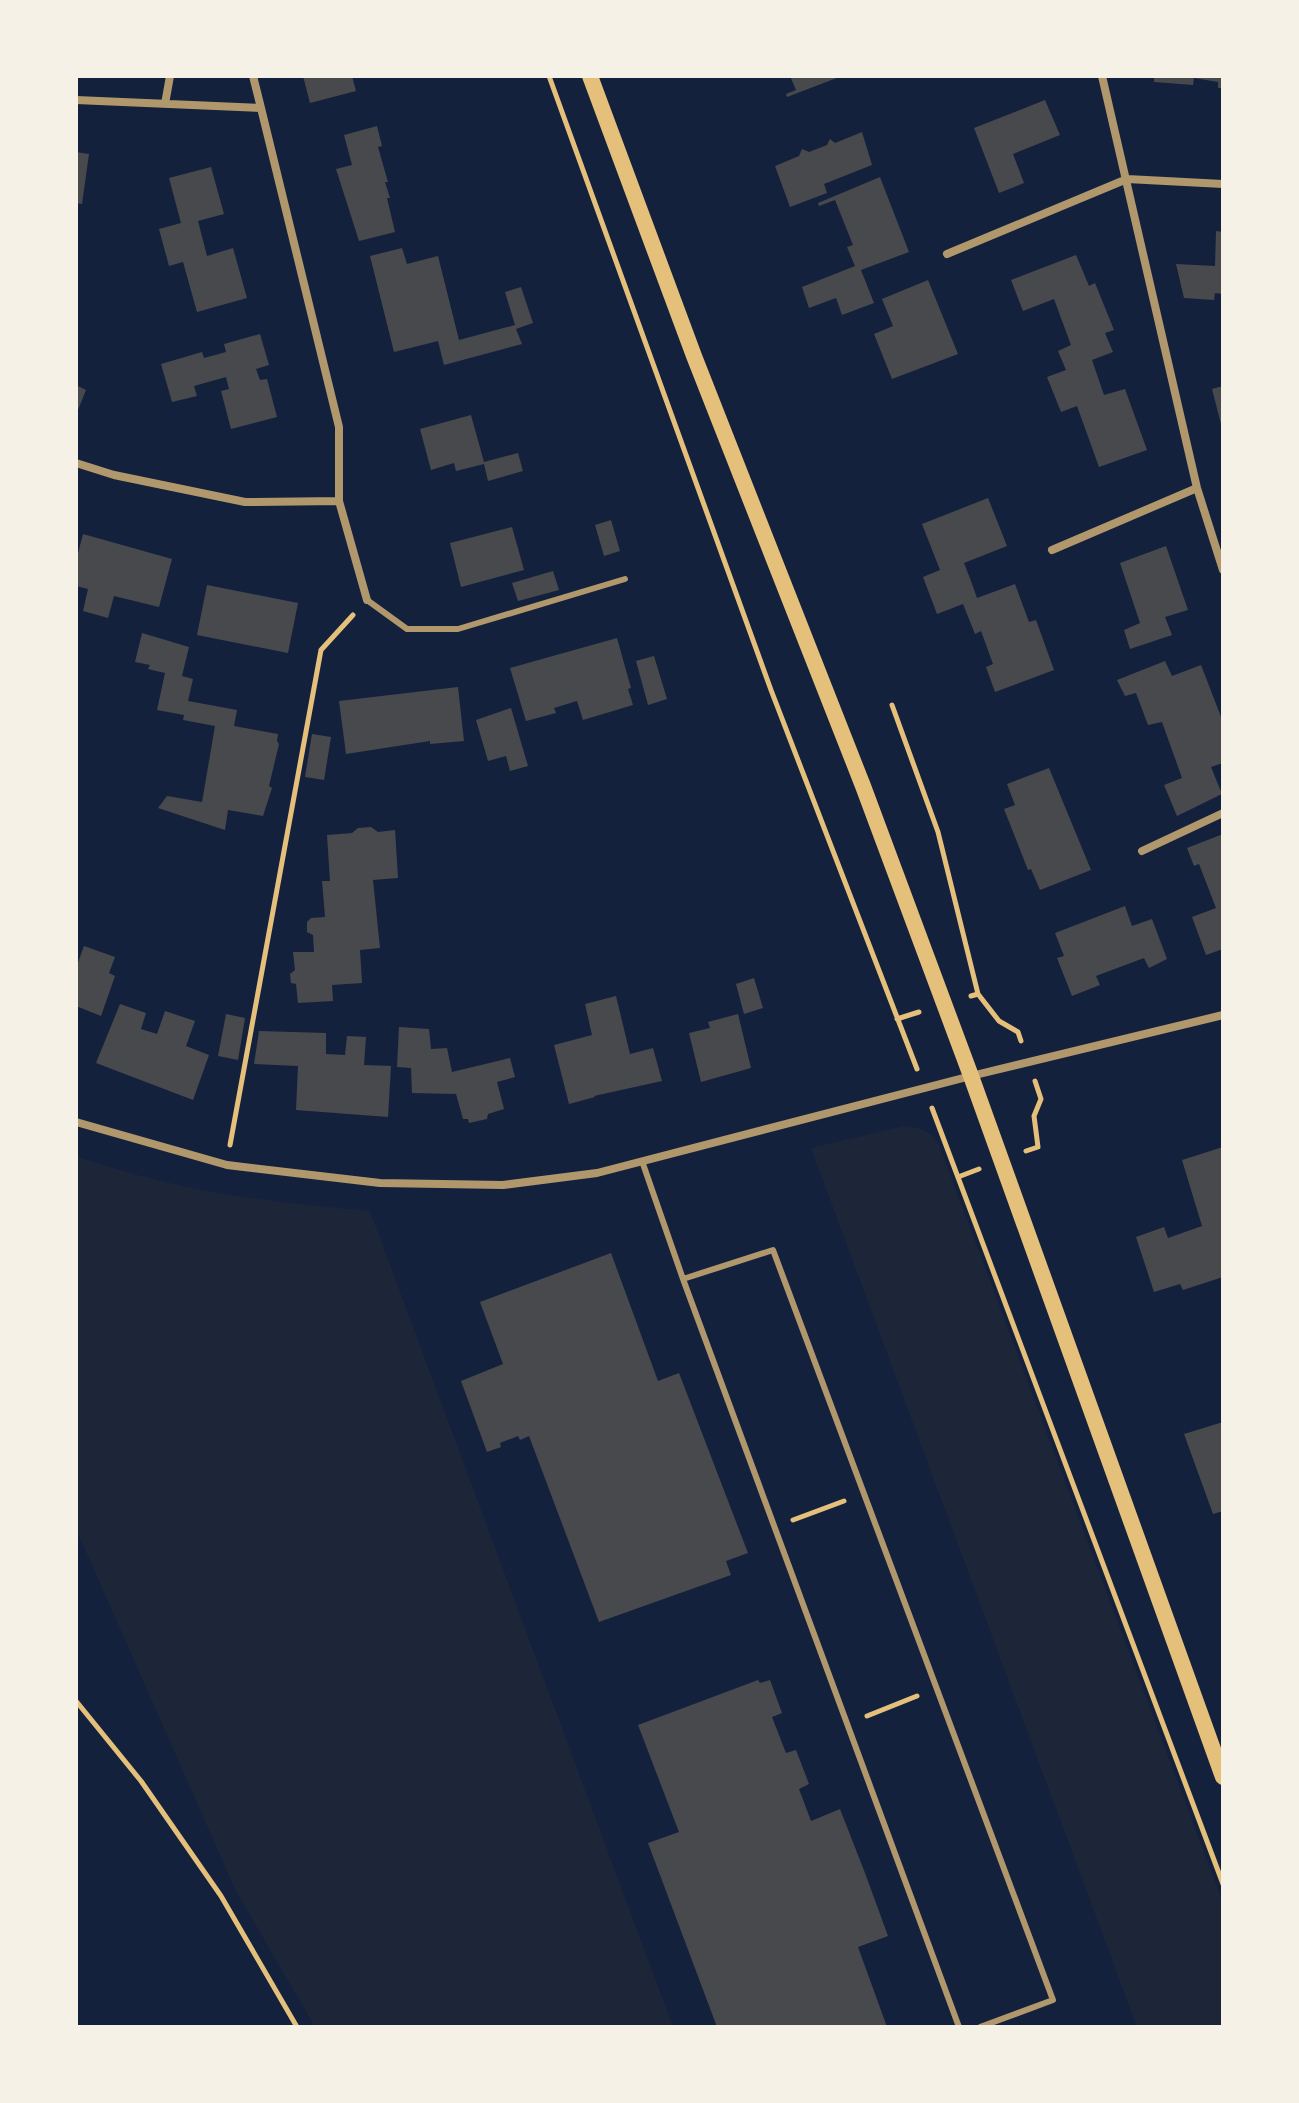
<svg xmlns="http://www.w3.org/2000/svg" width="1299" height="2103" font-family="'Roboto Condensed',sans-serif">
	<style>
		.green { fill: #1d2539 }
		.building { fill: #48494c }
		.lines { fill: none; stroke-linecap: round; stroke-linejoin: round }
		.path { stroke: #e5c07b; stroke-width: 5 }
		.service { stroke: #b1986c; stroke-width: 6 }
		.minor { stroke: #b1986c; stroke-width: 8 }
		.secondary { stroke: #e5c07b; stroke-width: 16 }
	</style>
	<rect width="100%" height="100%" fill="#14213d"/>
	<!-- green -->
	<path class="green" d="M904 1126C920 1127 931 1131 939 1145L1223 1903V2027H1137L811 1148Z
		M76 1156C174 1191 267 1202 370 1211L673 2027H315L236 1891 76 1529Z"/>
	<!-- building -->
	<path class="building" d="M303 76H352L356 91 310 103Z
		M790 76H842L787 97 786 94 796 90Z
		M1154 76H1223V88H1218V82L1194 78 1193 85 1154 82Z
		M1045 100 1060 135 1013 154 1024 183 999 193 974 128Z
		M377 126 382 146 378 147 388 182H385L390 198H387L395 232 359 241 336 169 352 165 344 135Z
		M862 132 872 165 824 184 827 193 790 207 775 166 799 156 802 149 809 152 827 145 830 139 835 143Z
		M76 152 89 154 82 204 76 203Z
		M211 167 224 214 198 221 207 256 233 248 247 298 197 312 183 262 169 266 159 229 181 223 169 178Z
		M880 177 909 252 861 270 874 303 842 315 836 298 809 308 802 287 855 266 847 247 853 245 835 200 819 206 818 203Z
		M1216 231 1223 232V294L1215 293 1214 300 1184 298 1176 264 1215 266Z
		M402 248 407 264 438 256 459 340 515 325 505 292 521 287 533 323 516 329 522 344 444 365 438 341 394 352 370 256Z
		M1076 255 1089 286 1095 283 1114 330 1105 333 1113 352 1092 360 1104 395 1125 389 1147 450 1099 467 1077 406 1061 412 1047 377 1066 370 1058 351 1071 345 1054 299 1023 311 1011 280Z
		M928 280 958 354 892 379 874 334 893 326 882 299Z
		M260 334 269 365 256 369 260 380 267 379 277 417 231 429 221 391 229 389 226 377 194 386 197 396 172 402 161 364 202 352 204 358 226 352 224 344Z
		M76 385 86 390 76 415Z
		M1223 386V428H1222L1212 389Z
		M471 415 484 462 518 453 523 471 488 481 484 464 456 471 454 463 431 470 420 429Z
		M988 498 1007 546 964 563 971 581 977 598 1015 584 1029 622 1036 620 1054 670 995 692 986 667 993 664 981 631 975 634 963 604 937 614 923 577 940 570 922 524Z
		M611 520 620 551 604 556 595 525Z
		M512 527 524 570 461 587 450 543Z
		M83 534 172 559 159 607 114 596 108 618 83 611 88 589 76 586V561Z
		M1166 546 1188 610 1165 617 1172 635 1130 649 1124 630 1140 623 1120 563Z
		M553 571 559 590 518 601 512 583Z
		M207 585 298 603 288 653 197 635Z
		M142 633 189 647 182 676 193 679 188 701 237 710 234 726 278 734 277 741 279 744 269 786 272 788 263 816 228 810 225 830 158 808 167 796 202 802 215 726 183 720 184 715 157 710 165 673 148 669 150 665 135 662Z
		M617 638 631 688 628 689 633 705 583 720 577 701 554 708 556 713 526 721 510 668Z
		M654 656 667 699 648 705 636 661Z
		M1165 661 1172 676 1201 665 1223 722V763L1211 767 1222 794 1177 816 1164 785 1182 778 1162 722 1148 725 1136 693 1125 696 1117 680Z
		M458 687 464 741 430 744V741L346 754 339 701Z
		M511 708 528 766 510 771 506 756 488 761 476 720Z
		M312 734 331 737 324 780 305 777Z
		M1049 768 1091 870 1040 890 1031 869 1028 870 1004 809 1015 805 1007 784Z
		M371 827 378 832 395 830 398 878 373 880 380 948 360 950 362 983 332 985 333 1001 298 1003 296 984 291 983 290 974 295 970 293 952H314L313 935 307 932V922L311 918 325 917 322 881H330L327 835 352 833 358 828Z
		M1223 834V949L1206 955 1192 917 1216 908 1199 864 1194 866 1187 848Z
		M1125 906 1132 926 1152 919 1167 959 1149 968 1144 958 1096 976 1100 985 1072 996 1057 958 1064 956 1055 933Z
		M84 946 115 957 109 973 115 976 101 1016 76 1006V968Z
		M754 978 763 1008 744 1014 736 984Z
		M616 996 630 1054 653 1048 662 1081 594 1096 595 1097 569 1104 554 1045 592 1035 585 1004Z
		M120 1004 146 1013 141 1029 157 1034 165 1011 195 1021 186 1046 209 1055 193 1100 96 1063Z
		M226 1014 245 1018 238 1060 218 1056Z
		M738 1014 751 1068 701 1082 689 1033 710 1028 708 1022Z
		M399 1027 429 1029 431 1049 447 1048 452 1072 510 1058 515 1077 497 1082 504 1109 488 1114 487 1119 469 1123 468 1119H463L456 1094 412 1093 411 1068 397 1067Z
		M259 1031 326 1033V1054L345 1055 347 1036 366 1037 364 1065 391 1066 388 1117 296 1110 298 1066 254 1064Z
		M1223 1147V1277L1183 1290 1180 1284 1154 1292 1136 1237 1164 1227 1168 1238 1202 1226 1182 1160Z
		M611 1253 658 1381 679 1373 748 1553 726 1561 731 1575 599 1622 529 1436 520 1440 518 1436 500 1443 501 1447 487 1452 461 1381 503 1364 480 1302Z
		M1223 1422V1511L1213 1514 1184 1434Z
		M758 1680 760 1683 770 1680 782 1713 772 1717 786 1753 796 1750 809 1784 799 1789 811 1821 840 1809 865 1873 888 1936 858 1947 887 2027H717L648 1843 679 1832 638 1725Z"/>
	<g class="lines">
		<!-- path -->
		<path class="path" d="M549 76 771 690 917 1069
			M892 705 938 832 978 994
			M971 996 978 994 999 1021 1018 1032 1021 1041
			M897 1019 919 1012
			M932 1108 1223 1884
			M230 1145 321 650 353 615
			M1026 1151 1038 1147 1034 1116 1041 1099 1035 1081
			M958 1177 979 1169
			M793 1520 844 1501
			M76 1701 141 1781 221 1896 297 2027
			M867 1716 917 1696"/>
		<!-- service -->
		<path class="service" d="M367 600 407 629H458L625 579
			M642 1161 683 1279 959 2027
			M683 1279 773 1250 1053 2000 980 2027"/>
		<!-- minor -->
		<path class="minor" d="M253 76 261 108
			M1102 76 1197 488 1223 570
			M76 100 261 108 339 427V501L367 600
			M165 104 170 76
			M947 254 1127 179 1223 184
			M76 463 114 475 245 502 339 501
			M1052 550 1197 488
			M1142 851 1223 813
			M76 1122 227 1165 380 1183 503 1185 597 1173 971 1076 1223 1015"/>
		<!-- secondary -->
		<path class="secondary" d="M590 76 694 356 863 786 971 1076 1223 1777"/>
	</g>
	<!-- border -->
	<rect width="1299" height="2103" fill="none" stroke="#f6f1e7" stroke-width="156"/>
</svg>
